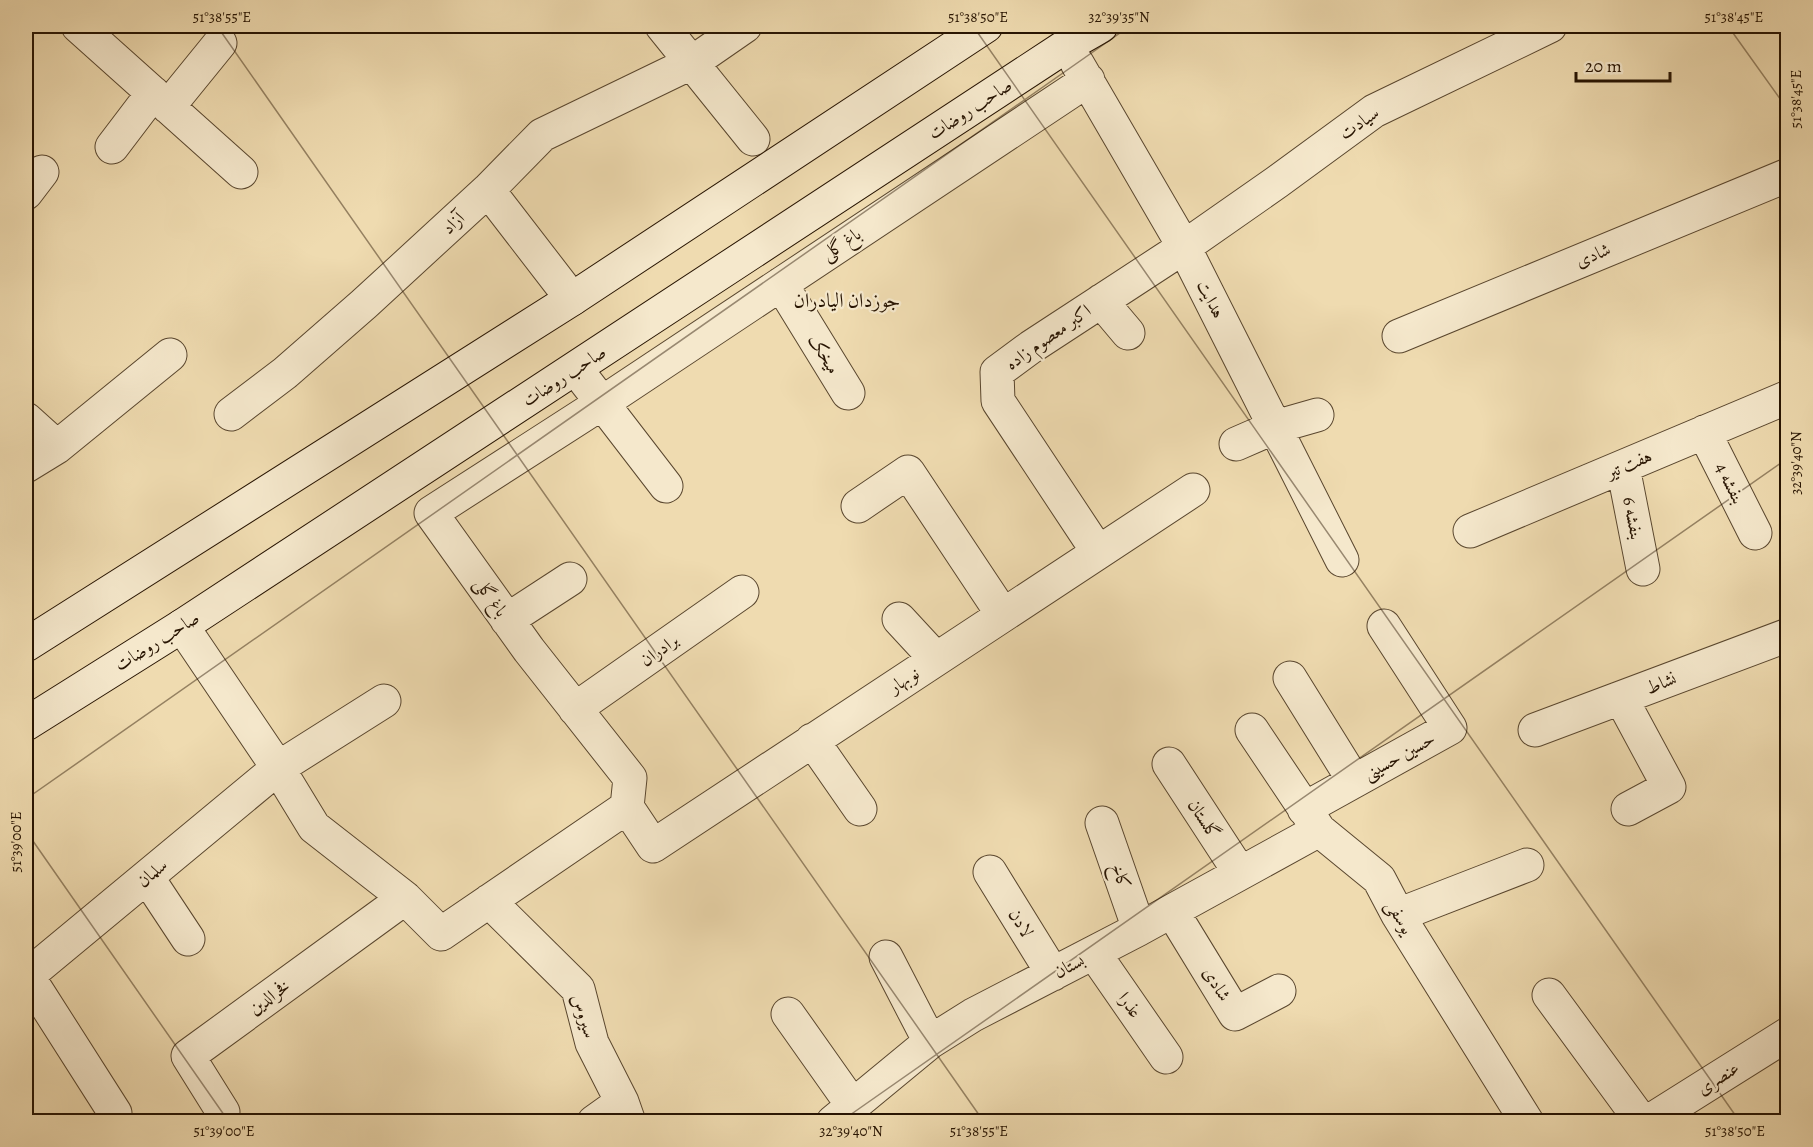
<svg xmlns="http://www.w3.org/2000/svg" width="1813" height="1147" font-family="Alegreya,Amiri,serif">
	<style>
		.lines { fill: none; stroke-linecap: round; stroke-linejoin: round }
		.street-casing { stroke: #59462e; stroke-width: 35 }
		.secondary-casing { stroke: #271402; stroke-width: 35 }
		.street { stroke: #f5e8cc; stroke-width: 33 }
		.secondary { stroke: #f5e8cc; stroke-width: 33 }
		.ticks { fill: none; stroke: #271402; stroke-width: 1.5; stroke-opacity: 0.45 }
		.labels { text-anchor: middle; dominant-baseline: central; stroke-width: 4.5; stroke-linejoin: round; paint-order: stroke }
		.street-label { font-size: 18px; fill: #271402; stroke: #f5e8cc }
		.neighbourhood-label { font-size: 20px; fill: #271402; stroke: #f5e8cc }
		.neatline { fill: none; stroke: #271402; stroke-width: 2 }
		.ticks-label { font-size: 15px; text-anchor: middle; fill: #271402 }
	</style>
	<rect width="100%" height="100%" fill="#efdbb0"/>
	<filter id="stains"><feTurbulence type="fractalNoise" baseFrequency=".00333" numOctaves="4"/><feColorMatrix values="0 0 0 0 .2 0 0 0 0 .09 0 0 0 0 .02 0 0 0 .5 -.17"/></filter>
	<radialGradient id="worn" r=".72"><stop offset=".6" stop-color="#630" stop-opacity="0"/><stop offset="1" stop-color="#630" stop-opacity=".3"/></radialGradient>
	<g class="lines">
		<defs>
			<path id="street" d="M78 26 241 172
				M662 26 753 139
				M1077 63 1184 247 1342 560
				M168 107 220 43
				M112 147 153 93
				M488 190 572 299
				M26 193 42 172
				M781 284 848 393
				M1101 301 1128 333
				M1399 336 1788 175
				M576 369 666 486
				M231 414 285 373 364 304 488 190 542 135 693 62 745 26
				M26 419 57 447
				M1704 432 1755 533
				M1236 444 1275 427 1317 415
				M26 466 57 447 170 355
				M1623 467 1643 569
				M858 506 908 472 1003 615
				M1470 531 1788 397
				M1098 552 998 401 997 372 1031 347 1184 247 1277 182 1374 111 1550 26
				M899 619 936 659
				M507 620 570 579
				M182 626 278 768 314 827 405 898 441 934 627 807 630 778 529 650 431 513 602 403 1088 80
				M1290 678 1354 781
				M1621 698 1669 787 1628 809
				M575 709 742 592
				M1252 730 1319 830 1379 879 1398 915 1527 1122
				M1535 730 1788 635
				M812 740 860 809
				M1169 764 1240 873
				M627 807 653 846 1193 490
				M1304 809 1450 728 1384 626
				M1102 823 1139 929
				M990 872 1053 974
				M147 877 188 939
				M489 901 578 989 592 1043 622 1102 629 1122
				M1172 911 1235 1014 1279 991
				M1398 915 1527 865
				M1094 953 1166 1057
				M886 957 930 1042
				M27 975 115 1113
				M26 977 278 768 384 701
				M1549 995 1642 1122
				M788 1014 853 1106
				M223 1112 188 1056 405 898
				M594 1122 622 1102
				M833 1122 930 1042 973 1015 1139 929 1319 830
				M1648 1122 1788 1034"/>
			<path id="secondary" d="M26 645 572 299 986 26
				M26 724 182 626 1066 46 1101 26"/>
		</defs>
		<!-- street casing -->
		<use href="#street" class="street-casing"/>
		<!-- secondary casing -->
		<use href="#secondary" class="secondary-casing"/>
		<!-- street -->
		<use href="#street" class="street"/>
		<!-- secondary -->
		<use href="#secondary" class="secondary"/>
	</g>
	<!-- ticks -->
	<path class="ticks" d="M217 26 984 1122M973 26 1740 1122M1728 26 1788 110M26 799 1130 26M26 831 229 1122M840 1122 1788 458"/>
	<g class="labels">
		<!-- street labels -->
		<g class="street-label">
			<text transform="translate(970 109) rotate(-33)">صاحب روضات</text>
			<text transform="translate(1359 123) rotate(-35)">سیادت</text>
			<text transform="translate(453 223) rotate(-43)">آزاد</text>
			<text transform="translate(841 244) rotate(-34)">باغ گلی</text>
			<text transform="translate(1593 255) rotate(-23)">شادی</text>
			<text transform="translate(1211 299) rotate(63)">هدایت</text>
			<text transform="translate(1048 337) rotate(-35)">اکبر معصوم زاده</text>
			<text transform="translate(824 354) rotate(58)">میخک</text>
			<text transform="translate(564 376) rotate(-33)">صاحب روضات</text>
			<text transform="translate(1629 464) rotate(-23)">هفت تیر</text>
			<text transform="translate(1730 483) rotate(63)">بنفشه 4</text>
			<text transform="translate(1633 518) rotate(79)">بنفشه 6</text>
			<text transform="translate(491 597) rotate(54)">باغ گلی</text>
			<text transform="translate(157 641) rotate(-32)">صاحب روضات</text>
			<text transform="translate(659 650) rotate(-35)">برادران</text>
			<text transform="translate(904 680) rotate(-33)">نوبهار</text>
			<text transform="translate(1661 683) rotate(-21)">نشاط</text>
			<text transform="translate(1399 756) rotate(-29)">حسین حسینی</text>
			<text transform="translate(1204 819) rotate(57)">گلستان</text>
			<text transform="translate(152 873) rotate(-40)">سلمان</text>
			<text transform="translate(1121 876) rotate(71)">کاخ</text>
			<text transform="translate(1400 917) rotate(60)">یوسفی</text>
			<text transform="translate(1021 923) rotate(58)">لادن</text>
			<text transform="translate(1069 966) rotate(-27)">بستان</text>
			<text transform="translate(1217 984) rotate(59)">شادی</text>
			<text transform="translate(269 997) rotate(-36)">فخرالدین</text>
			<text transform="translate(1130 1005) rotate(55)">عذرا</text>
			<text transform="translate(584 1016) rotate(72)">سیروس</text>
			<text transform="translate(1718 1078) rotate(-32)">عنصری</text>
		</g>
		<!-- neighbourhood labels -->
		<g class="neighbourhood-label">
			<text x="847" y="300">جوزدان الیادران</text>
		</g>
	</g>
	<!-- margin -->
	<rect width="1813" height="1147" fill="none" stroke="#efdbb0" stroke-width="66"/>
	<!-- scale -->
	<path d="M1576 72v9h94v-9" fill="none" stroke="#271402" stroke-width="3"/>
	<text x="1585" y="72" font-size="18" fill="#271402" stroke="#f5e8cc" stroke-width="4.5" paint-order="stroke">20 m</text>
	<rect x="33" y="33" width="1747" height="1081" class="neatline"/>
	<g class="ticks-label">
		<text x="222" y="22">51°38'55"E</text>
		<text x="978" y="22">51°38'50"E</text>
		<text x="1119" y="22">32°39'35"N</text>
		<text x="1734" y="22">51°38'45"E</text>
		<text transform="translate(1796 99) rotate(-90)" y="5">51°38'45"E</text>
		<text transform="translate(1796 463) rotate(-90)" y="5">32°39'40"N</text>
		<text transform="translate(16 842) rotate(-90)" y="5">51°39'00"E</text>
		<text x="224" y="1136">51°39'00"E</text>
		<text x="851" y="1136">32°39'40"N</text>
		<text x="979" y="1136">51°38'55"E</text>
		<text x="1735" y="1136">51°38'50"E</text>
	</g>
	<rect width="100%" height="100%" filter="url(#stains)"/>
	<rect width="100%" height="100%" fill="url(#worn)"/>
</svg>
